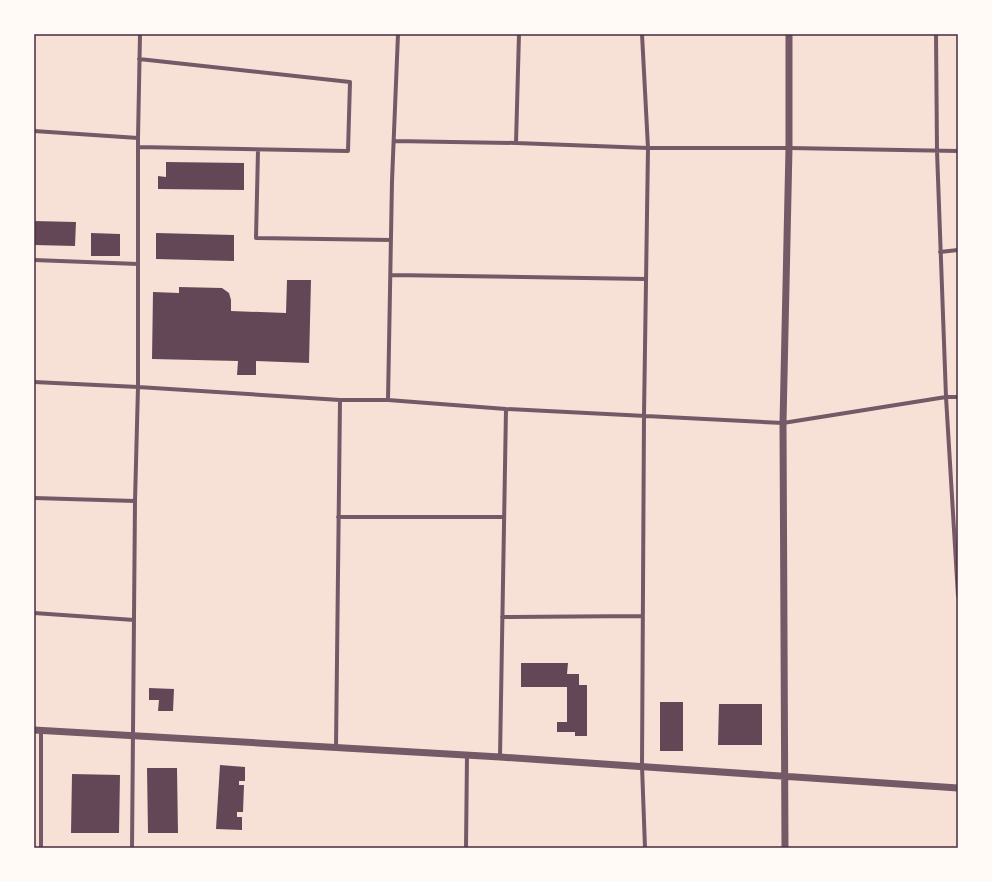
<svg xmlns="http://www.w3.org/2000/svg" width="992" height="882" font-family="'IBM Plex Sans',sans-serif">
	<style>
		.building { fill: #644757 }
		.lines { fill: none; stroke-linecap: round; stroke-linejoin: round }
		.minor { stroke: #755966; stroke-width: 4 }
		.tertiary { stroke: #755966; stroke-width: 7 }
		.neatline { fill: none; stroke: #4a2c40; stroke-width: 1.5 }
	</style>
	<rect width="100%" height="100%" fill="#f7e1d7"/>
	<!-- building -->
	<path class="building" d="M166 162 244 163V190L158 189V176L166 177Z
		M34 221 76 222 75 246 34 245Z
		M91 233 120 234V256H91Z
		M156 233 234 235V261L156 259Z
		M287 280H311L309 363 256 361V375H237L238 361 152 359 153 292 179 293V287L222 288 229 293 231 300V311L286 313Z
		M521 663H568L567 674H579V685H587V736H575V732H557V722H567V687H521Z
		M149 688 174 689 173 711H158L159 700H149Z
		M660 702H683V751H660Z
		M719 704H762V745H718Z
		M220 765 245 767V781H239V785H244L243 812H237V817H242V830L216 829Z
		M147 768H177L178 833H148Z
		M72 774 120 775 119 833H71Z"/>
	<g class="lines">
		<!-- minor -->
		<path class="minor" d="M642 34 648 148 644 415 642 766 645 848
			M936 34 937 151 946 397 958 596
			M34 131 138 138
			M394 141 516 143 648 148H789L958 151
			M516 143 519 34
			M138 147 348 151 350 82 139 59
			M258 150 256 238 391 240
			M940 252 958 250
			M34 260 138 264
			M391 275 646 279
			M34 382 138 387 340 400H388L506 409 783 423 946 397H958
			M388 400 392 181 398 34
			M34 498 135 501
			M338 517H504
			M34 613 134 620
			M502 617 642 616
			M336 747 340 400
			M500 757 506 409
			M41 848V731
			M132 848 135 501 138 387V138L140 34
			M466 848 467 755"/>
		<!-- tertiary -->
		<path class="tertiary" d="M34 730 500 757 958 788
			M785 848 783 423 789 148V34"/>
	</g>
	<!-- border -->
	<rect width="992" height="882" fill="none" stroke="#fffaf5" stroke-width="70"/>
	<rect x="35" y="35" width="922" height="812" class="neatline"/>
</svg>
